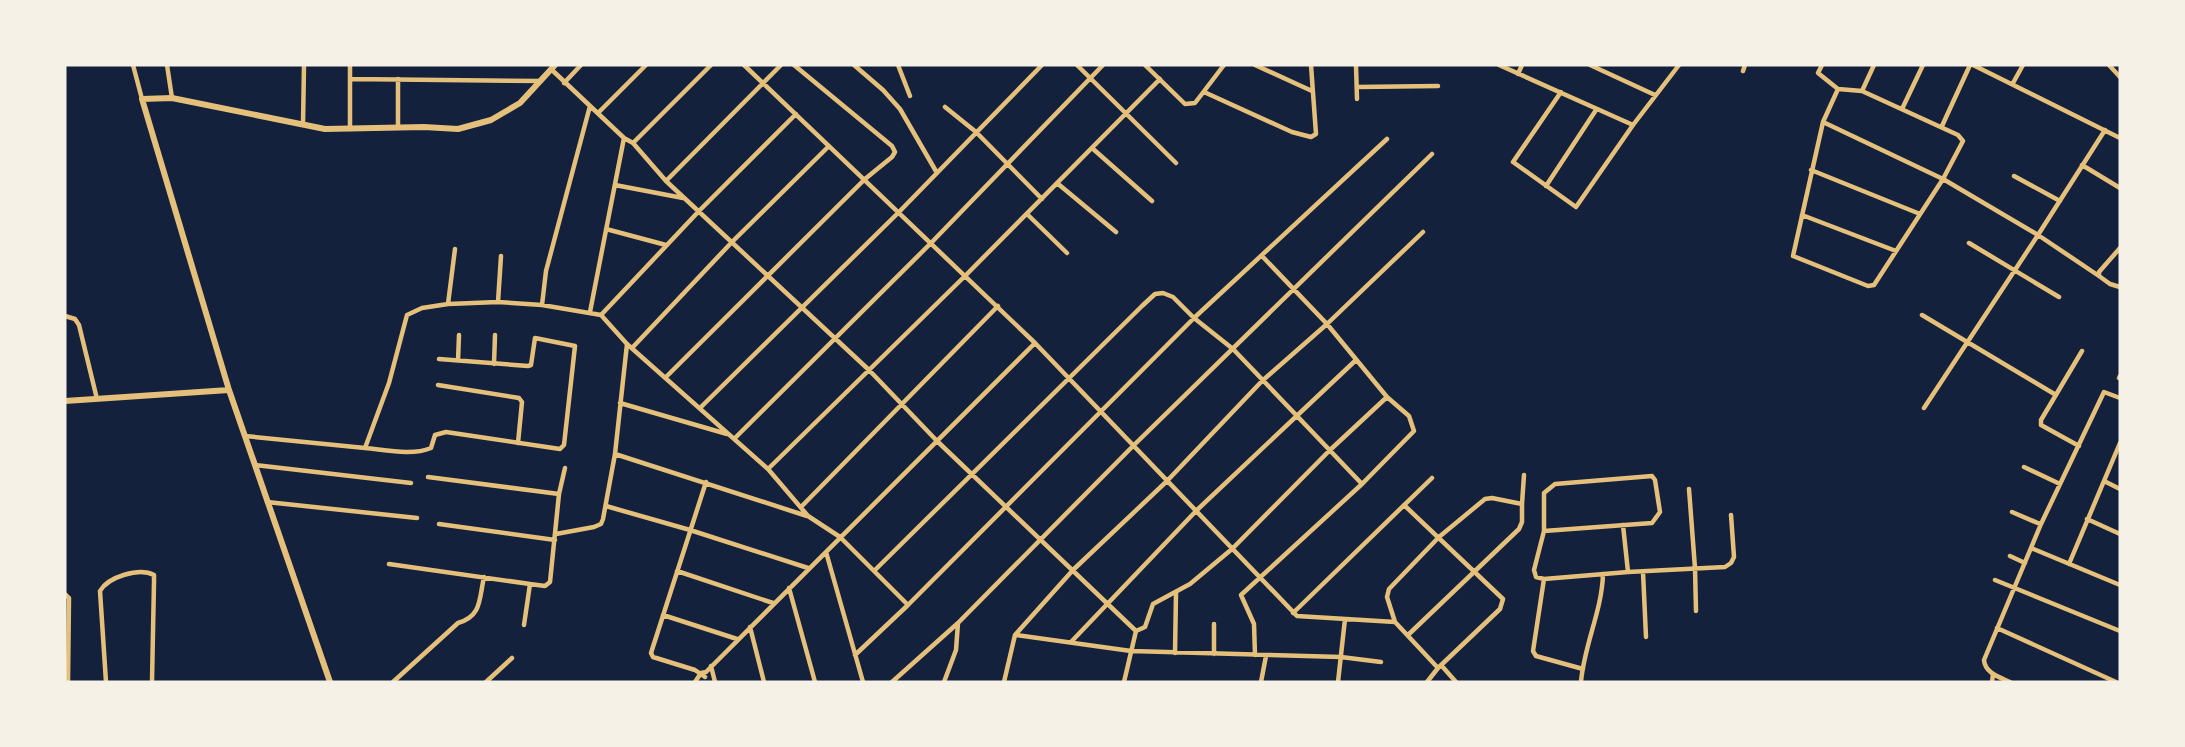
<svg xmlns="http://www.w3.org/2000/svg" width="2185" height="747" font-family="Georgia,serif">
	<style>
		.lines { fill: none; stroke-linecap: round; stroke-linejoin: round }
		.minor { stroke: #e5c07b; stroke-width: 4.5 }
		.tertiary { stroke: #e5c07b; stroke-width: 6 }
	</style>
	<rect width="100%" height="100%" fill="#14213d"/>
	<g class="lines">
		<!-- minor -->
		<path class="minor" d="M133 65 142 99
			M167 65 172 98
			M350 65V129
			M744 65 1035 343 1297 616 1395 622 1438 668
			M854 65 883 90 900 109 937 173
			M898 65 910 96
			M1077 65 1176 163
			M1145 65 1185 104 1195 103 1224 65
			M1255 65 1312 91
			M1356 65 1357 99
			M1499 65 1633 125
			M1590 65 1655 95
			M1822 65 1818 73 1838 89 1862 91 1958 135 1963 141 1943 179 2038 235 2105 130
			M1973 65 2120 138
			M2109 65 2120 77
			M552 70 624 138 633 143 666 181 869 370 937 441 1136 631
			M1743 71 1745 65
			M1518 74 1522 65
			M350 79 541 81
			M564 83 581 65
			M2013 83 2023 65
			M1357 87 1438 86
			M1862 91 1874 65
			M1204 92 1292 132 1311 137 1316 134 1311 65
			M1561 92 1513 162 1576 207 1633 125 1679 65
			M945 107 976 132 1042 199
			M1902 109 1923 65
			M598 113 646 65
			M1823 122 1793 256 1868 286 1874 285 1943 179 1823 122 1838 89
			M303 125 304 65
			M1942 126 1970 65
			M398 127V79
			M633 143 711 65
			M1092 148 1152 201
			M2082 165 2120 188
			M1811 170 1920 214
			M2014 176 2060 201
			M666 181 781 65
			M1057 183 1116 232
			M615 185 683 198
			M1546 186 1596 110
			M1027 214 1067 253
			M1802 215 1896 251
			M606 229 666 245
			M1969 243 2059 297
			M2120 248 2099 272V276L2110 284 2120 287
			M455 249 448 304 498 302 542 305 601 315 627 344 768 469 808 516 840 537 908 605 855 655
			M498 302 501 256
			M542 305 546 271 590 106
			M590 312 624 138
			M601 315 699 211 796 114
			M1922 315 2056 395
			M65 316 75 319 79 325 97 399
			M632 348 732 242 829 146
			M458 361 459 335
			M494 364 495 335
			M665 378 865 179 892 157 895 152 892 146 794 65
			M2119 378 2120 376
			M438 385 519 398 522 402 518 443
			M620 403 727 434
			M700 408 899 212 1042 65
			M1924 408 2038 235 2099 276
			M245 436 365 448 389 383 407 315 422 308 448 304
			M734 439 932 242 1103 65
			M2079 446 2041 425V420L2082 351
			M365 448C386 450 412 456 431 448L435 435 446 432 560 449 564 445 575 346 535 338 531 365 528 366 439 359
			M615 454 807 516
			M255 465 411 483
			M2024 467 2060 484
			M768 469 966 275 1160 79
			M2104 481 2120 489
			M1689 489 1695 568 1696 611
			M559 494 565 468
			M267 502 417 518
			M1522 504 1524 475
			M1404 505 1503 599 1500 609 1438 668 1427 682
			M606 506 690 530 808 568
			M801 507 998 306
			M2012 512 2040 524
			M2087 519 2120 534
			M439 524 555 540
			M1623 525 1628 572 1725 567 1731 563 1734 557 1731 515
			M1544 531 1652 523 1660 512 1655 480 1652 476 1555 484 1544 493V531L1534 570 1536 577 1544 579 1628 572
			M556 534 594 527 601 524 603 519 615 454 627 344
			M2031 548 2120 585
			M826 552 863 682
			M2010 556 2025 563
			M389 564 530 584 545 586 550 582 559 494 428 477
			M2069 564 2120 443
			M677 571 773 603
			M874 571 1142 306 1155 294 1163 293 1173 297 1194 318 1233 349 1362 484
			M1643 572 1646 637
			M1544 579 1533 651 1536 656 1583 669
			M1995 580 2120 631
			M789 588 815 682
			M65 594 69 598 68 682
			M908 605 1194 318 1387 139
			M1293 613 1432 478
			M663 615 737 639
			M1395 622 1387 597 1389 589 1439 537 1485 499 1492 498 1522 504V522L1519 529 1408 635
			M1214 624V654
			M524 625 530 584
			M750 627 764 682
			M1997 628 2116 682
			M1136 631 1145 627 1153 604 1190 584 1232 549 1329 451 1387 397
			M1016 635 1131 651 1341 657 1381 662
			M1071 642 1196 511 1356 360
			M1175 653 1176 593
			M1255 655 1254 624 1241 595 1362 484 1414 431 1409 416 1387 397 1327 324 1262 256
			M1441 665 1456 682
			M711 666 715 682
			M705 677 695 670 653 657 651 653 706 482
			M106 682 100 591C108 577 139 567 154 575V582L152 682
			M393 682 458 623C482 616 479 599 484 577
			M486 682 512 658
			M695 682 701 673 706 672 1035 343
			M892 682 958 623 1133 446 1432 154
			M944 682 956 650 958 623
			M1004 682 1015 635 1073 570 1167 481 1262 381 1327 324 1423 232
			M1124 682 1136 631
			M1261 682 1266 656
			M1338 682 1345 619
			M1581 682C1584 645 1602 611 1603 574
			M1992 682 1993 674
			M2010 682C1999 677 1985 673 1984 660L2041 524 2104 392 2120 398"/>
		<!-- tertiary -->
		<path class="tertiary" d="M65 401 229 390
			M330 682 229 390 142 99 172 98 325 129 424 127 458 129 491 120 520 103 555 65"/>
	</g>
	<!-- border -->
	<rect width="2185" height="747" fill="none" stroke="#f6f1e7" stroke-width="133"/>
</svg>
